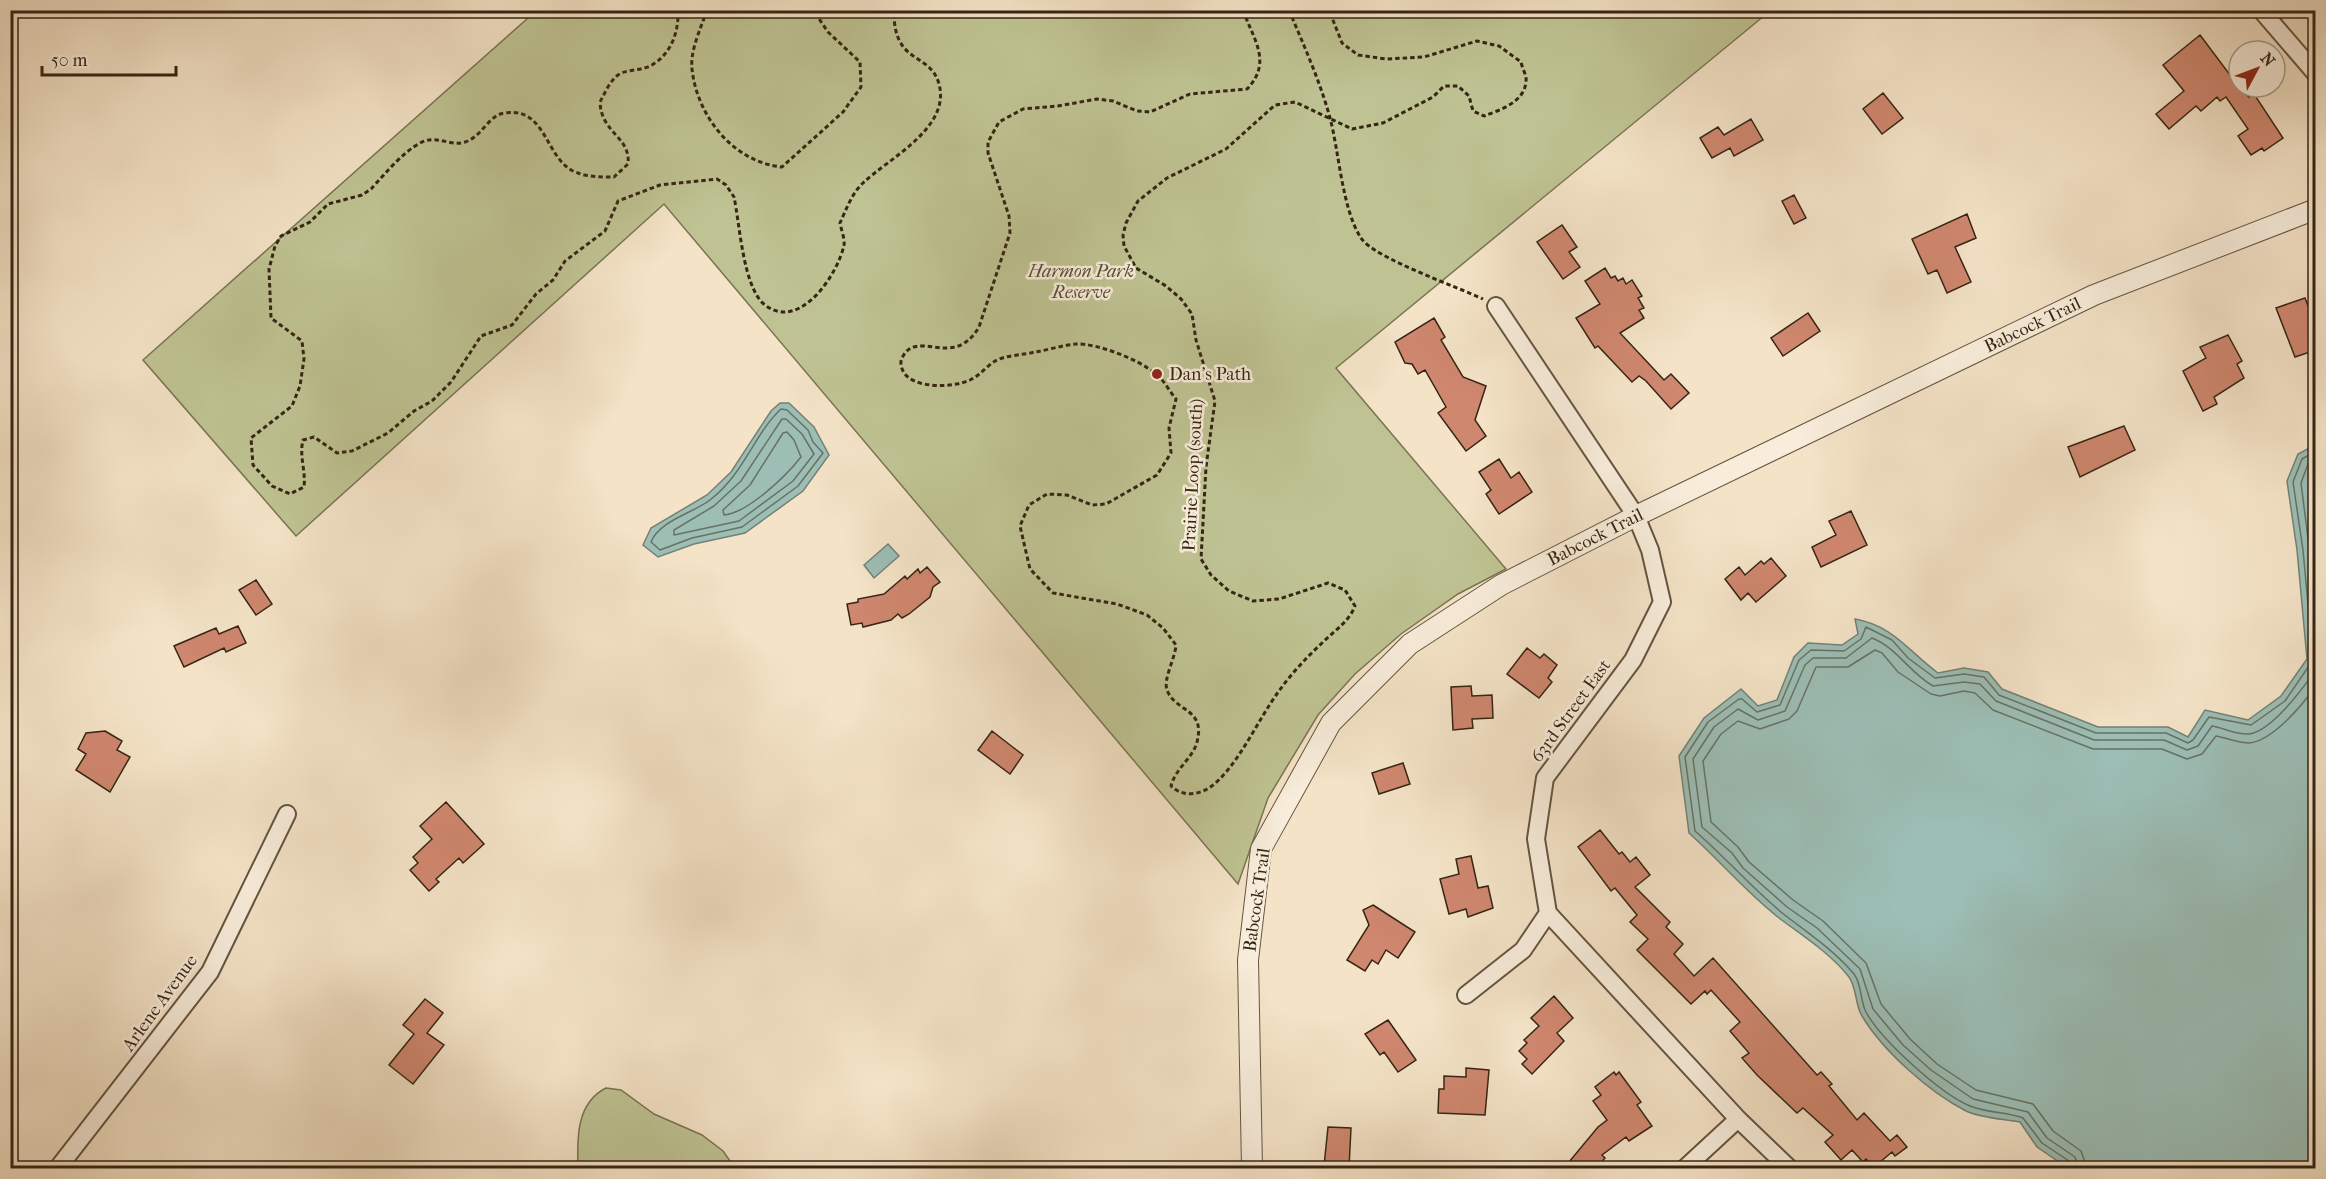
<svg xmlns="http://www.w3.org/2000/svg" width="2326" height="1179" font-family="'IM FELL French Canon',serif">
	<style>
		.green { fill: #bfc393; stroke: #7a7453; stroke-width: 1.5 }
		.water { fill: #9cbeb5; stroke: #738174; stroke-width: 1.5 }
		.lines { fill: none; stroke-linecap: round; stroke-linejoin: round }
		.shore { stroke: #687264; stroke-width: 1.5 }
		.building { fill: #cf876f; stroke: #352513; stroke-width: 1.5 }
		.minor-casing { stroke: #655440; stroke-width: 20 }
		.tertiary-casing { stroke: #655440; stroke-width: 22 }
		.path { stroke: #352513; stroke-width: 3; stroke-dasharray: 4.5 3; stroke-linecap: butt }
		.minor { stroke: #f8eddb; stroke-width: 16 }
		.tertiary { stroke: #f8eddb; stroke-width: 20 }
		.poi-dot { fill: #8f2418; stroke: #f8eddb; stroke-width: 2 }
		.labels { text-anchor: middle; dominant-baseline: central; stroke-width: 5; stroke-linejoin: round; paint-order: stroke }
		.park-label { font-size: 18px; font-style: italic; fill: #584c33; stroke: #f8eddb }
		.street-label { font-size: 18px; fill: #352513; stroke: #f8eddb }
		.poi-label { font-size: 18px; fill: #352513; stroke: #f8eddb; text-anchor: start }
	</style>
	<rect width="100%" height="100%" fill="#f4e3c7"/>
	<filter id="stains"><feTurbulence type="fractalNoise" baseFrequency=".00333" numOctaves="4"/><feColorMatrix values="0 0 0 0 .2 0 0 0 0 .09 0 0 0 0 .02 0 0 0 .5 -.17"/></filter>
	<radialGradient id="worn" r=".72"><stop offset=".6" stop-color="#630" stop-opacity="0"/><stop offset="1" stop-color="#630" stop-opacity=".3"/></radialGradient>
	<!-- green -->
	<path class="green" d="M537 10H1770V11L1336 368 1506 569 1458 594 1401 634 1355 674 1318 715 1268 798 1238 884 664 204 296 536 143 360Z
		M606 1088 621 1090 654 1114 702 1135 723 1151 735 1168H578C577 1139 576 1103 606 1088Z"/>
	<!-- water -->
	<path class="water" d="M780 403H789L814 427 829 455 803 491 745 533 694 544 658 557 643 545 651 528 707 495 731 472 771 411Z
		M2315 445V1168H2068L2037 1147 2020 1122C2003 1119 1981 1118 1966 1111 1929 1092 1883 1051 1862 1016 1855 1005 1857 988 1849 977 1830 953 1803 936 1779 918 1746 892 1720 861 1689 833L1679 756 1704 718 1741 689 1758 706 1777 700 1794 657 1808 643 1842 645 1858 634 1855 619C1894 626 1908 651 1938 673L1964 668 1988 672 2002 689 2098 727H2168L2188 737 2205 710 2248 720 2281 696 2307 659 2297 550 2287 481 2298 454Z
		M888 544 899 556 874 578 864 565Z"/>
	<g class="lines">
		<!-- shore -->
		<path class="shore" d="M781 409 787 410 808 430 813 442 823 453 798 486 742 527 692 538 660 550 651 542C659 521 693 513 710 500 744 474 754 434 781 409Z
			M782 419H786L802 434 814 454 793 481 739 521 674 535V530L714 506 741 481Z
			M783 433 787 432 794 440 801 457C786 476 748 513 724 515L723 510 750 485Z
			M2316 460 2308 464 2301 483 2316 602
			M2071 1168 2069 1161 2042 1143 2023 1118C2007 1112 1987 1113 1970 1106 1941 1094 1881 1040 1866 1012 1860 1001 1862 984 1854 974 1833 949 1806 932 1781 912 1750 886 1725 857 1695 831L1685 757 1708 722 1739 699H1742L1757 712 1780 705 1799 660 1811 650 1844 651 1861 639 1866 627 1892 640 1908 658 1935 678 1964 674 1984 677 1999 695 2096 733H2166L2188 743 2193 740 2209 717 2251 725 2285 701 2313 660 2303 550 2293 482 2302 459 2316 451
			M2078 1168 2075 1157 2047 1138 2028 1112 1973 1099 1931 1070 1903 1045 1873 1009 1860 969 1817 928 1787 907 1743 868 1732 853 1702 827 1693 759 1714 727 1738 709 1758 720 1785 711 1805 665 1813 658H1846L1872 638C1896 647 1910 673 1933 686L1964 682 1980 684 1996 701 2094 740H2164L2187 750 2198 746 2212 726C2224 728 2237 735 2249 734 2272 731 2303 688 2316 670
			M2087 1168 2081 1151 2053 1131 2033 1104 1976 1090 1937 1064 1910 1039 1881 1004 1866 963 1823 921 1793 900 1749 862 1738 847 1711 822 1703 761 1721 734 1738 721 1760 729 1789 719 1797 711 1816 667H1848L1875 650 1882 653 1898 672 1931 694 1940 696 1964 691 1975 693 1993 710 2093 749H2162L2187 759 2202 754 2216 736C2227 738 2238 743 2249 743 2273 741 2303 704 2316 686"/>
	</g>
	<!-- building -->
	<path class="building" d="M2200 35 2239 87 2249 97 2254 94 2283 138 2264 151 2262 148 2251 155 2238 136 2248 129 2226 97 2220 101 2217 97 2201 111 2196 106 2169 129 2156 114 2184 91 2163 65Z
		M1883 93 1903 118 1882 134 1863 109Z
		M1751 119 1763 140 1734 156 1730 148 1712 158 1700 138 1718 127 1724 135Z
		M1794 195 1806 218 1794 224 1782 201Z
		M1967 214 1976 238 1955 247 1971 282 1947 293 1937 270 1928 274 1912 239Z
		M1562 225 1577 247 1569 252 1580 267 1563 279 1537 242Z
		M1605 268 1611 278 1615 276 1618 281 1623 278 1626 284 1632 280 1642 296 1638 298 1644 308 1639 310 1644 318 1620 333 1664 380 1671 374 1689 393 1671 409 1646 381 1639 376 1632 382 1598 346 1595 348 1576 318 1600 304 1585 281Z
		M2305 298 2310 311 2316 309V350L2295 357 2276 308Z
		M1808 313 1820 331 1783 356 1771 338Z
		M1434 318 1445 337 1441 340 1463 377 1486 386 1475 420 1486 436 1466 451 1438 413 1446 407 1425 370 1418 374 1412 364 1405 363 1395 342Z
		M2228 335 2242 361 2237 364 2244 378 2214 397 2217 404 2203 411 2183 371 2206 358 2200 347Z
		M2124 426 2135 450 2080 477 2068 447Z
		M1499 459 1511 478 1519 472 1532 492 1499 514 1486 494 1491 490 1479 472Z
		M1851 511 1867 545 1821 567 1812 547 1836 535 1829 521Z
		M1771 558 1786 576 1756 602 1748 593 1741 600 1725 579 1739 567 1745 575 1761 561 1764 564Z
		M927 567 940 582 933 587 930 597 909 614 902 618 898 614 891 620 863 627 862 623 851 625 847 604 858 602V599L884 594 905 576 907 579 918 569 920 573Z
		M256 580 272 604 256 615 239 590Z
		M238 626 246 643 226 652 224 648 184 667 174 646 216 628 219 634Z
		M1527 648 1540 658 1544 654 1557 665 1548 678 1552 682 1539 698 1507 674Z
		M1471 686 1472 696 1492 695 1493 718 1472 719 1473 728 1453 730 1451 687Z
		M105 731 122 741 117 750 130 757 110 792 76 770 86 754 78 749 86 733Z
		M992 731 1023 755 1010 774 978 750Z
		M1403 763 1410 784 1379 794 1372 773Z
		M446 802 484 844 463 863 459 858 436 879 439 882 429 891 410 870 418 863 413 857 432 839 420 826Z
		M1600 830 1619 854 1622 852 1630 862 1636 857 1650 875 1635 887 1670 922 1666 927 1683 944 1674 954 1694 976 1713 958 1817 1075 1821 1072 1832 1084 1829 1086 1857 1120 1864 1113 1890 1141 1897 1135 1907 1147 1895 1156 1892 1152 1874 1167 1866 1159 1863 1162 1852 1150 1841 1160 1825 1142 1833 1135 1803 1108 1797 1113 1757 1075 1742 1058 1749 1053 1730 1031 1740 1022 1711 990 1707 994 1705 991 1691 1004 1637 950 1648 939 1630 922 1637 915 1615 888 1611 891 1578 847Z
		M1471 856 1478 888 1488 886 1493 908 1468 917 1466 909 1449 914 1440 879 1459 874 1456 859Z
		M1373 905 1415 932 1398 958 1386 950 1378 964 1372 960 1365 971 1347 960 1369 925 1363 910Z
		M1554 996 1573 1018 1557 1033 1564 1041 1532 1074 1522 1064 1527 1059 1519 1051 1527 1043 1524 1040 1539 1026 1531 1018Z
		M425 999 443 1013 427 1033 444 1045 413 1084 389 1065 414 1034 403 1025Z
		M1388 1020 1416 1060 1398 1072 1384 1052 1380 1055 1365 1034Z
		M1466 1068 1489 1070 1485 1115 1438 1113 1439 1089H1444V1076L1466 1077Z
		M1614 1072 1616 1075 1619 1072 1641 1102 1637 1105 1652 1126 1629 1141 1626 1137 1602 1155 1605 1158 1596 1168H1564L1598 1127 1607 1120 1593 1101 1601 1095 1595 1087Z
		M1328 1127 1351 1128 1349 1168 1324 1166Z"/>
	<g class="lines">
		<defs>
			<path id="minor" d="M2261 10 2316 74
				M1496 306 1636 516 1650 550 1662 602 1633 660 1545 778 1536 839 1548 913 1738 1119 1789 1168
				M1466 995 1523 950 1548 913
				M58 1168 210 972 287 814
				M1685 1168 1738 1119"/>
			<g id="tertiary">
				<path id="s1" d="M1252 1168 1248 960 1261 849 1331 723 1410 644 1501 585 1636 516 2094 295 2316 209"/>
			</g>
		</defs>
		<!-- minor casing -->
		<use href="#minor" class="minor-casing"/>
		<!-- tertiary casing -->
		<use href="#tertiary" class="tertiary-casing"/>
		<!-- path -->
		<path class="path" d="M678 10C679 32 671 55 650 66 640 71 627 69 618 75 609 82 605 93 600 102 601 133 631 137 628 164L614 177C603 177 588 177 578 173 545 163 548 106 505 113 488 115 482 137 465 142 453 146 441 138 429 140 411 142 384 175 371 189L362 195 328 204 310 222 281 236 275 246 269 269 271 318 302 341 304 359 300 386 292 406 251 438 253 465 272 486 290 494 304 487C306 471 299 456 303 440L314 437 337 453 352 451 388 433 414 411 432 401 451 382 481 336 512 325 536 294 553 280 565 261 605 231 618 201 660 185 717 179 726 185 734 197C740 225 743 288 765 305 800 332 838 274 844 245 845 239 841 229 840 223 846 210 852 193 863 183 889 158 951 128 939 84 930 51 893 66 894 10
			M707 10C701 28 690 50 692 69 697 116 733 162 782 167L843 112 861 87 860 62 828 32 813 10
			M1243 10C1253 39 1273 62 1247 89L1190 94 1150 112 1137 111 1113 101 1097 99 1058 106 1023 109 999 122 988 142V153L1009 216 1010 233 979 327C953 371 917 327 902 358 900 362 901 367 903 371 912 389 953 388 970 380 979 376 986 367 995 361 1006 355 1023 355 1035 352 1048 350 1063 345 1076 344 1097 343 1140 360 1156 374 1164 380 1170 392 1176 399L1169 428 1171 453 1157 475 1106 504 1092 505 1067 495 1047 494 1029 505 1020 526 1030 569 1053 593 1117 604 1147 615 1163 628 1176 645C1175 659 1163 679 1167 690 1175 712 1206 708 1197 742 1193 758 1175 769 1171 786 1182 796 1195 796 1209 788 1237 769 1258 719 1279 691 1291 674 1307 657 1322 643 1335 630 1348 623 1355 606L1345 590 1328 583 1279 599 1253 601 1229 591 1211 575 1201 559 1206 467 1215 401 1196 340 1192 314 1181 299 1166 286 1136 268 1124 246 1123 235 1126 223 1138 201 1167 178 1226 149 1275 105 1295 102 1352 129 1383 123 1433 97 1444 86H1458L1469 96 1473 111 1484 116C1500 110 1525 102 1526 81 1527 76 1522 68 1521 62L1499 46 1477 41 1424 57 1386 59 1358 55 1342 43 1329 10
			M1289 10C1304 46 1320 81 1330 118 1339 151 1342 209 1361 238 1374 258 1458 287 1483 299"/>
		<!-- minor -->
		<use href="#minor" class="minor"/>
		<!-- tertiary -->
		<use href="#tertiary" class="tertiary"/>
	</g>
	<!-- markers -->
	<circle class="poi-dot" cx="1157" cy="374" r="6"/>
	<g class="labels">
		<!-- park labels -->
		<g class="park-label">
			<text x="1081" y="271">Harmon Park<tspan x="1081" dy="21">Reserve</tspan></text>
		</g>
		<!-- street labels -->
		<g class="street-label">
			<text stroke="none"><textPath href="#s1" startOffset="1276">Babcock Trail</textPath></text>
			<text transform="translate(1193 475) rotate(-87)">Prairie Loop (south)</text>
			<text stroke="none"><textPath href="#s1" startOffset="790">Babcock Trail</textPath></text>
			<text transform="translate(1571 711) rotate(-54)">63rd Street East</text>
			<text transform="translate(1257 900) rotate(-82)">Babcock Trail</text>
			<text transform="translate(160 1003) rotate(-54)">Arlene Avenue</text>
		</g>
		<!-- poi labels -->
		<g class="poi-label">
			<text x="1169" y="374">Dan's Path</text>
		</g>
	</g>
	<!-- margin -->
	<rect width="2326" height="1179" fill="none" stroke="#f4e3c7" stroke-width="36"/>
	<rect x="12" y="12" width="2302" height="1155" fill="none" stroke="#352513" stroke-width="3"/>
	<rect x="18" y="18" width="2290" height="1143" fill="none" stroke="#352513" stroke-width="1.5"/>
	<!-- north arrow -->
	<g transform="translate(2257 69) rotate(49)"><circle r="28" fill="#f8eddb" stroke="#aa9d8b" stroke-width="1.5"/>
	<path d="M0-4.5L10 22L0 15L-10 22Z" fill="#8f2418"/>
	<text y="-9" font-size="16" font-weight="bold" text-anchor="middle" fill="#352513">N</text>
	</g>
	<!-- scale -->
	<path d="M42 66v9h134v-9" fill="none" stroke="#352513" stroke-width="3"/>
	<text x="51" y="66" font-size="18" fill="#352513" stroke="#f8eddb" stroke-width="4.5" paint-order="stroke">50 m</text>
	<rect width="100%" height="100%" filter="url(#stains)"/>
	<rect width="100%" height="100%" fill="url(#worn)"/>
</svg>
